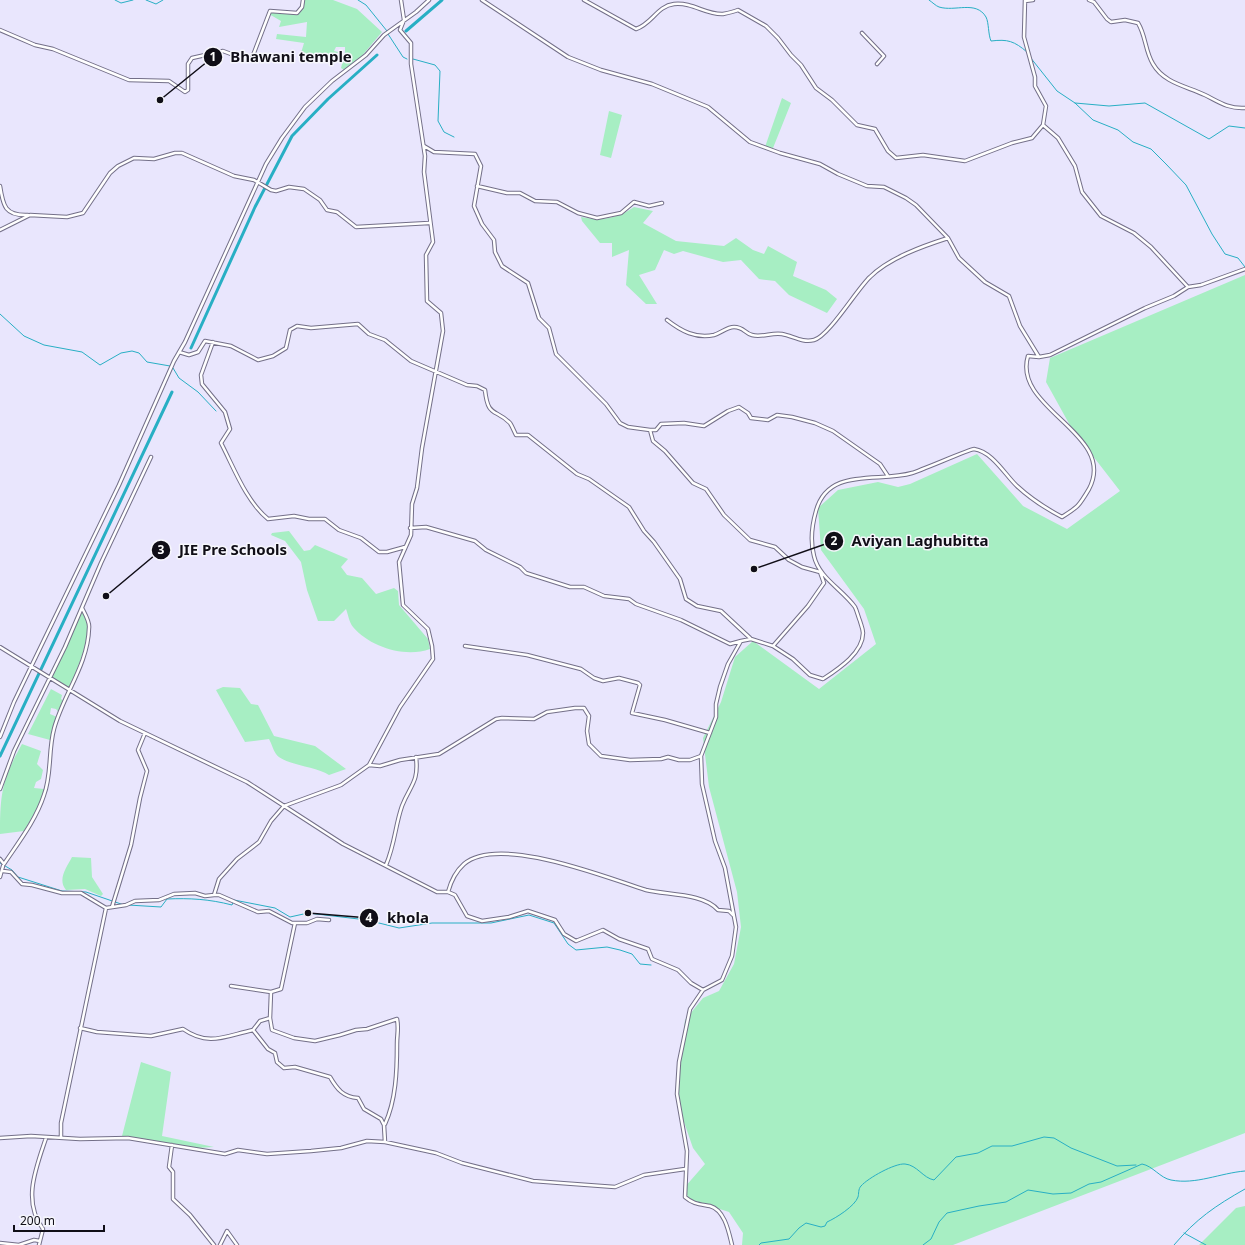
<svg xmlns="http://www.w3.org/2000/svg" width="1245" height="1245" font-family="'Noto Sans',sans-serif">
	<style>
		.green { fill: #a7eec3 }
		.lines { fill: none; stroke-linecap: round; stroke-linejoin: round }
		.stream { stroke: #28afc4; stroke-width: 1 }
		.canal { stroke: #28afc4; stroke-width: 3 }
		.minor-casing { stroke: #736f88; stroke-width: 4.5 }
		.minor { stroke: #fff; stroke-width: 2.5 }
		.leader { fill: none; stroke: #100e17; stroke-width: 1.5 }
		.callout-dot { fill: #100e17; stroke: #f6f6fc; stroke-width: 1.5 }
		.mark-label { font-size: 12px; text-anchor: middle; font-weight: bold; fill: #fff }
		.callout-label { font-size: 15px; text-anchor: middle; font-weight: bold; fill: #100e17; stroke: #f6f6fc; stroke-width: 3; stroke-linejoin: round; paint-order: stroke }
	</style>
	<rect width="100%" height="100%" fill="#e9e6fd"/>
	<!-- green -->
	<path class="green" d="M304 0H333L357 9 382 32 361 57 344 70 341 68 345 52V47H336L334 51 338 52 333 60 301 53 304 43 276 39 277 34 306 37 307 22 279 27 281 21 269 14 271 12 297 14Z
		M782 98 791 103 773 148 765 147Z
		M609 111 622 115 611 158 600 155Z
		M634 207 653 211 643 223 676 241 724 246 736 238 753 250 764 254 768 246 797 262 793 276 826 290 837 299 827 313 789 295 775 281 759 279 741 260 723 262 683 251 674 254 664 250 655 270 639 275 657 304H646L626 285 629 250 612 257V243H600L582 221 581 217C602 221 616 219 634 207Z
		M1245 275V1133L953 1245H742L743 1233 729 1212 689 1199 684 1188 705 1164 693 1148 676 1099 685 1020 703 998 719 991 734 964 741 927 737 892 709 787 703 738 721 702 735 657 753 641 819 689 876 644 864 609 821 550 818 508 838 490 878 482 898 487 910 484 977 454 1023 506 1067 529 1120 491 1072 429 1046 382 1050 358Z
		M289 531 304 551 310 550 315 545 348 559 341 567 347 575 362 578 376 594 394 588 398 591 399 605 428 639 430 649C405 658 370 647 353 627 349 622 348 614 346 609L334 621H318L307 590 301 562 285 541 271 535 272 533Z
		M83 610 89 627 83 653 70 688 52 678Z
		M223 687 240 688 251 704 258 705 274 736 315 746 346 769 329 775C315 766 284 765 276 754 273 750 272 744 269 739L245 742 216 690Z
		M51 689 62 695 61 699 64 701 59 713 56 709 51 708 50 714 57 717 50 740 28 734Z
		M22 744 41 751 37 764 43 770 41 779 36 782 34 788 44 789 40 804 24 831 0 834C0 794 2 779 22 744Z
		M72 857 91 858 92 877 103 894 101 896 85 889 66 890C57 879 67 867 72 857Z
		M141 1062 171 1072 162 1136 214 1147 197 1148 122 1136Z
		M1245 1206V1245H1199L1236 1208Z"/>
	<g class="lines">
		<!-- stream -->
		<path class="stream" d="M115 0 121 3 133 0
			M146 0 156 4 163 0
			M358 0 366 5 387 31
			M929 0C932 2 936 6 939 7 955 12 976 0 986 17 989 23 988 34 991 41 1008 39 1014 41 1027 52
			M388 34 403 57 407 59
			M1030 57 1057 91 1075 103 1093 120 1118 130 1133 142 1151 149 1166 164 1186 185 1212 234 1225 254 1238 258 1245 267
			M413 59 435 65 440 71 438 121 444 132 454 137
			M1075 103 1109 106 1145 103 1209 139 1229 126 1245 128
			M0 314 24 336 44 345 82 352 100 365 121 353 132 351 139 353 147 362 170 366
			M173 368 179 378 198 392 216 411
			M0 863 12 870 18 877 62 891 86 892 124 905
			M128 905 161 907 167 899C189 898 209 899 232 905L234 900 275 908 290 917 308 913 367 920 399 928 432 923H491L529 915 554 923 568 944 576 950 607 947 620 950 632 954 640 964 651 965
			M1184 1233 1206 1245
			M759 1245 761 1243 789 1239 799 1228 806 1223 821 1227 825 1226 827 1222C836 1218 855 1206 858 1197 859 1194 858 1189 861 1186 868 1178 895 1163 905 1164 917 1165 923 1178 934 1180L956 1157 978 1153 992 1146H1012L1044 1137 1054 1138 1071 1148 1117 1166 1136 1165
			M923 1245 931 1239 939 1222 947 1213 979 1206 1006 1202 1028 1190 1053 1194 1071 1193 1089 1184 1101 1182 1142 1164C1153 1166 1160 1178 1171 1180 1196 1185 1220 1173 1245 1171
			M1174 1245C1196 1219 1215 1206 1245 1189"/>
		<!-- canal -->
		<path class="canal" d="M406 31 442 0
			M191 348 255 207 292 136 328 99 377 55
			M0 756 172 392"/>
		<defs>
			<path id="minor" d="M482 0 568 57 601 70 652 84 708 107 750 142 780 153 820 164 838 174 867 186 884 187 906 198 916 205 948 238 959 258 985 282 1009 296 1020 326 1039 357
				M584 0 636 29C652 24 657 6 674 4 693 2 706 15 723 14 728 13 733 12 738 10L766 26 778 38 791 55 801 65 816 88 832 100 857 125 875 129 888 151 896 158 923 155 965 161 1012 143 1032 138 1043 125 1046 106 1035 86V77L1024 37 1025 0
				M1089 0 1094 2 1107 19 1111 22 1125 20 1138 23C1146 36 1145 51 1153 64 1164 83 1186 86 1205 95 1219 102 1228 109 1245 108
				M1025 1 1033 0
				M0 30 35 45 53 49 129 80 169 81 185 92 188 90V64L192 58 223 51 247 60 252 58 270 11 297 13 302 7 303 0
				M862 33 884 56 877 64
				M1043 125 1058 138 1075 166 1082 192 1101 216 1134 233 1151 247 1188 287
				M424 146 434 152 475 154 481 166 474 206 482 224 494 240 495 252 502 266 528 283 539 318 549 328 556 354 606 404 620 423 628 427 650 430 653 441 665 451 693 483 706 489 724 515 750 540 775 547 789 560 802 567 820 572 824 583 808 606 773 646
				M0 186C3 206 5 216 28 215
				M477 186 507 193H520L535 201 557 202 578 213 597 218 621 213 634 202 649 206 662 203
				M0 230 30 215 67 217 83 213 110 173 118 166 134 158 154 159 175 153H182L234 176 254 180 271 190 276 191 289 187 304 189 320 200 327 210 337 212 356 227 429 223
				M667 320C681 331 696 339 714 335 721 333 727 327 734 327 744 327 744 333 752 335 762 338 772 332 782 334 793 336 802 343 814 340 829 336 857 289 870 277 889 258 923 246 948 238
				M213 342 201 375 202 384 225 412 230 429 221 443C234 468 246 501 268 519L294 516 309 519H325L339 530 361 538 379 552H387L405 547
				M179 352 189 355 198 352 205 341 231 346 258 360 273 356 286 348 290 330 297 326 311 328 358 324 369 334 385 340 411 361 467 385 477 386 485 390C488 418 495 408 510 423 512 426 514 431 516 435H528L577 474 589 479 629 507 644 531 654 542 680 579 686 599 697 606 721 611 750 638
				M650 430H656L661 424 684 423 704 426 728 411 739 407 748 413 751 418 768 420 777 415 792 417 815 423 833 431 880 464 888 476
				M410 528 426 527 475 541 486 550 520 567 526 573 570 587H584L604 596 629 599 636 604 681 620 730 644 741 641
				M465 646 527 655 581 669 594 678 603 681 619 678 638 683 640 685 632 713 665 720 710 733
				M0 647 120 721 247 782 343 844 437 892H448L455 895 467 916 482 921 509 917 528 911 555 920 564 934 576 941 603 930 619 939 648 949 652 959 678 970 691 983 703 990
				M0 737 14 702 119 485 174 361 185 342 266 164 282 138 305 107 332 81 366 55 384 35 416 12 429 0
				M369 765 380 766 400 760 439 754 496 719 502 718 534 719 547 712 575 708H584L589 716 587 731 589 744 601 756 630 760 661 759 668 757 679 760H690L701 756
				M0 789 14 751 65 647 101 563 151 457
				M0 859 4 864C18 843 36 820 44 795 52 774 48 751 54 729 63 695 88 665 89 628 90 622 85 614 82 608
				M386 865C395 844 395 826 402 806 410 785 419 783 416 757
				M3 871 11 872 22 884 32 885 62 893H81L106 908
				M0 877 3 866
				M448 892C451 881 455 872 464 864 499 834 607 878 646 890 666 895 704 893 718 910L729 911 733 915
				M214 895H219L258 912 269 911 292 923H307L317 919 329 920
				M112 907 131 845 140 798 147 771 138 750 145 733
				M231 986 271 992
				M270 1018 272 1030 294 1038 315 1041 340 1035 356 1030 367 1029 397 1019C399 1029 397 1034 397 1044 397 1071 396 1100 385 1124
				M80 1028 97 1032 151 1036 183 1029C209 1047 225 1036 253 1030L268 1049 275 1053 277 1062 284 1068 295 1067 330 1077C337 1089 343 1097 358 1098L364 1109 381 1119 384 1125 385 1142
				M253 1030 260 1021 270 1018 271 992 281 989 295 923
				M0 1138 31 1136 80 1139 128 1138 225 1154 238 1150 267 1154 311 1151 341 1148 367 1141 385 1142 436 1153 462 1163 533 1181 615 1187 644 1175 685 1169
				M61 1138V1123L106 908 126 905 135 901 159 900 174 894 195 893 205 896 214 895 219 879 237 859 259 842 271 821 284 806 341 785 369 765 400 707 433 659 432 646 428 629 403 605 399 562 411 535 412 504 417 488 422 448 443 331 441 313 427 301 426 255 433 242 424 172 425 156 411 64V43L400 30 404 20 401 0
				M172 1145 169 1167 173 1172V1199L190 1215 214 1245
				M0 1243 19 1245 34 1240 40 1241
				M39 1245 43 1229C22 1201 36 1168 46 1138
				M220 1245 227 1231 237 1245
				M732 1245C729 1233 725 1210 710 1206 699 1204 693 1204 685 1197L687 1151 677 1094 679 1062 690 1009 703 990 722 980 732 956 736 927 725 868 715 841 702 784 701 756 716 717V704L720 687 728 664 741 641 751 639 773 646 793 659 810 675 823 679C838 669 863 653 863 633 863 629 861 625 860 621 858 616 857 611 855 607 842 589 819 578 814 556 810 541 812 525 816 511 828 466 879 483 912 473 922 470 970 449 974 449 993 452 1005 475 1017 486 1031 499 1045 508 1062 517 1078 507 1079 506 1089 489 1118 434 1012 409 1028 356L1039 357 1050 355 1145 308 1174 296 1188 287 1201 285 1245 269"/>
		</defs>
		<!-- minor casing -->
		<use href="#minor" class="minor-casing"/>
		<!-- minor -->
		<use href="#minor" class="minor"/>
	</g>
	<!-- callouts -->
	<path class="leader" d="M160 100L213 57M754 569L834 541M106 596L161 550M308 913L369 918"/>
	<g class="callout-dot">
		<circle cx="160" cy="100" r="4"/>
		<circle cx="754" cy="569" r="4"/>
		<circle cx="106" cy="596" r="4"/>
		<circle cx="308" cy="913" r="4"/>
		<circle cx="213" cy="57" r="10"/>
		<circle cx="834" cy="541" r="10"/>
		<circle cx="161" cy="550" r="10"/>
		<circle cx="369" cy="918" r="10"/>
	</g>
	<g class="mark-label">
		<text x="213" y="61">1</text>
		<text x="834" y="545">2</text>
		<text x="161" y="554">3</text>
		<text x="369" y="922">4</text>
	</g>
	<g class="callout-label">
		<text x="291" y="62">Bhawani temple</text>
		<text x="920" y="546">Aviyan Laghubitta</text>
		<text x="233" y="555">JIE Pre Schools</text>
		<text x="408" y="923">khola</text>
	</g>
	<!-- scale -->
	<path d="M14 1225v6h90v-6" fill="none" stroke="#100e17" stroke-width="2"/>
	<text x="20" y="1225" font-size="12" fill="#100e17" stroke="#f6f6fc" stroke-width="3" paint-order="stroke">200 m</text>
</svg>
